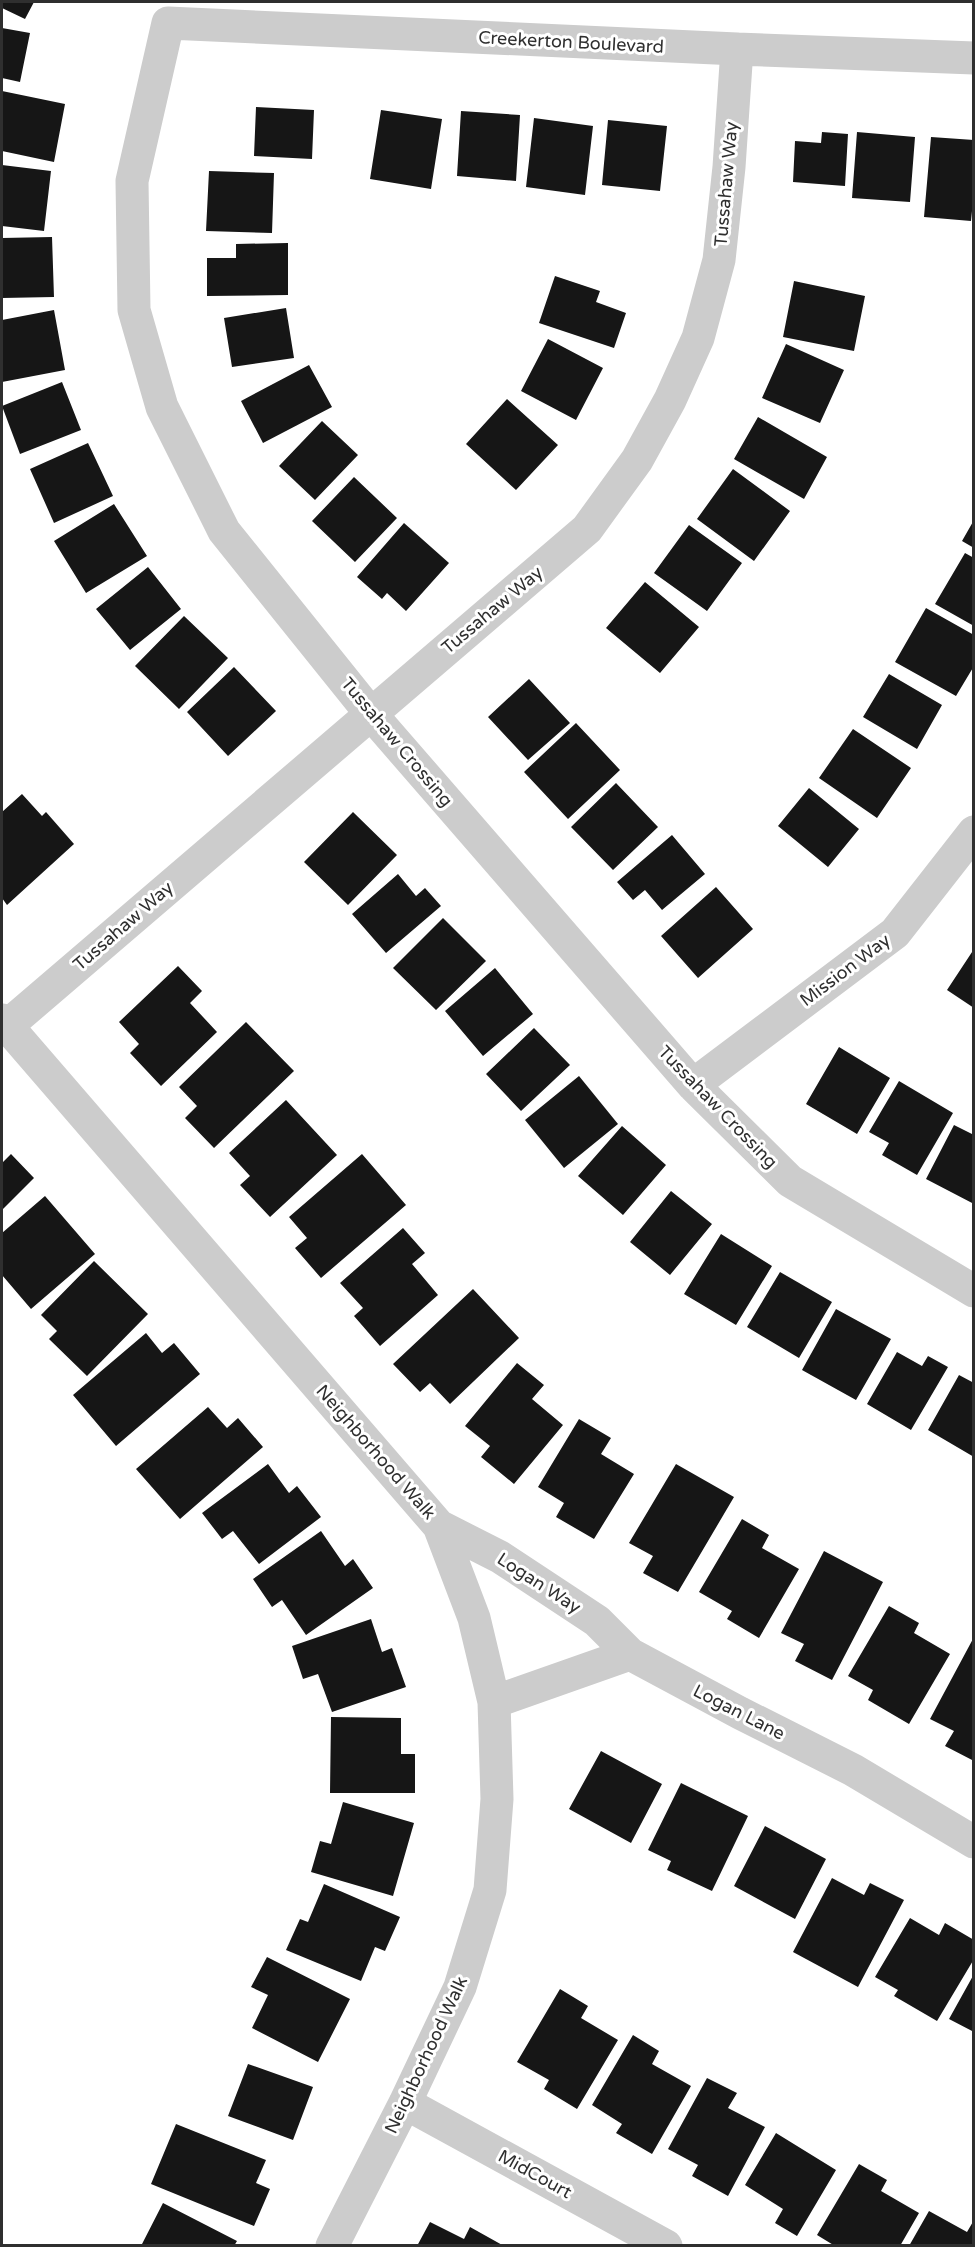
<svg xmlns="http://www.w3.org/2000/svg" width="975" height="2247" font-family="'Varela Round',sans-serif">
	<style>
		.building { fill: #161616 }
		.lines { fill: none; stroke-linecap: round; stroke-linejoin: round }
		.street { stroke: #ccc; stroke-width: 33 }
		.labels { text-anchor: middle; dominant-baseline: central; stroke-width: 6; stroke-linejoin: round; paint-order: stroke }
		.street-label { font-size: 18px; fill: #2f2f2f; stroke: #fff }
	</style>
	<rect width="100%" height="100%" fill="#fff"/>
	<!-- building -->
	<path class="building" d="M2 2H34L25 19 2 8Z
		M2 28 30 33 20 82 2 78Z
		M2 91 65 104 54 162 2 151Z
		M256 107 314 110 312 159 254 156Z
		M381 110 442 119 431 189 370 179Z
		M461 111 520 115 516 181 457 176Z
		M534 118 593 126 585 195 526 187Z
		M608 120 667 126 660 191 602 185Z
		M822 132 848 134 845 186 793 182 795 141 821 143Z
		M857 132 915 137 910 202 852 198Z
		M931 137 974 140V191L971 221 924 217Z
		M2 165 51 171 44 231 2 226Z
		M209 171 274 173 272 233 206 231Z
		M52 237 54 297 2 298V238Z
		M288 243V295L207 296V258H236V244Z
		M555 276 600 291 596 302 626 313 614 348 539 323Z
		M794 281 865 296 854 351 783 337Z
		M286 308 294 358 232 367 224 318Z
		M54 310 65 370 2 382V320Z
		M548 339 603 368 576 420 521 391Z
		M786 344 844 370 820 423 762 398Z
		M309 365 332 407 263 443 241 401Z
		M62 382 81 430 20 454 2 406Z
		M507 399 558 445 516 490 466 444Z
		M758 417 827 457 804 499 734 459Z
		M322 421 358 455 315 500 279 466Z
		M88 443 113 496 54 523 30 469Z
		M733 469 790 511 754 561 697 519Z
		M354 477 397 518 355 562 312 521Z
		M114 504 147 556 86 593 54 541Z
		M974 520V548L962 541Z
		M404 523 449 563 406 611 387 593 382 599 357 577Z
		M689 525 742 563 707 611 654 573Z
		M965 553 974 558V626L935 604Z
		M148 567 181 609 130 650 96 609Z
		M645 582 699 627 660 673 606 628Z
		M926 608 974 635V666L956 696 895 662Z
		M184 616 228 658 179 709 135 666Z
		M234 667 276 711 228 756 187 712Z
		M889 674 942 705 917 749 863 717Z
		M529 679 570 723 528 760 488 717Z
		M576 723 620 770 568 819 524 772Z
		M853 729 911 768 877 818 819 778Z
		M616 783 658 827 613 870 571 827Z
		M809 788 859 829 828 867 778 826Z
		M22 794 42 816 46 812 74 844 7 905 2 898V812Z
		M353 812 397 855 348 905 304 862Z
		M672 835 705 874 662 910 645 890 633 900 617 882Z
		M398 874 416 896 425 888 441 906 386 953 352 914Z
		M716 887 753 929 698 978 661 936Z
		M443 918 486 961 436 1010 393 968Z
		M974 949V1008L947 990Z
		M178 966 202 991 190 1003 217 1032 161 1086 130 1053 139 1044 119 1022Z
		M495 968 533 1014 483 1056 445 1011Z
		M246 1022 294 1071 214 1148 185 1118 197 1106 179 1087Z
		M534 1028 570 1065 521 1111 486 1074Z
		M839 1047 890 1078 857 1134 806 1104Z
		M579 1076 618 1124 564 1168 525 1120Z
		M899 1081 953 1113 917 1175 882 1155 889 1143 869 1132Z
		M286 1100 337 1155 270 1217 240 1185 250 1176 229 1153Z
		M954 1125 974 1135V1204L926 1179Z
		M622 1126 666 1165 623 1215 578 1176Z
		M11 1154 34 1178 2 1210V1163Z
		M362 1154 406 1205 321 1278 295 1248 307 1238 289 1217Z
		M671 1191 712 1224 670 1275 630 1242Z
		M45 1196 95 1254 31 1309 2 1275V1233Z
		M403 1228 425 1253 412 1264 438 1295 380 1346 354 1316 363 1308 340 1283Z
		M721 1234 772 1266 736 1325 684 1294Z
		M94 1261 148 1314 87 1376 49 1339 57 1331 41 1315Z
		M780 1272 832 1302 799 1358 747 1327Z
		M473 1289 519 1338 450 1404 430 1383 420 1392 393 1364Z
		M836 1309 891 1339 856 1400 802 1370Z
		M146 1333 162 1353 174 1343 200 1374 116 1446 73 1395Z
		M897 1352 922 1366 928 1356 948 1367 911 1430 867 1404Z
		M517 1363 544 1385 532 1399 563 1425 514 1484 481 1457 490 1446 465 1426Z
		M959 1375 974 1383V1457L928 1430Z
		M208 1407 227 1428 238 1418 263 1447 180 1519 136 1469Z
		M579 1419 611 1438 601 1454 634 1474 594 1539 556 1517 564 1503 538 1487Z
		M268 1464 289 1493 297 1486 321 1517 259 1564 233 1531 222 1539 202 1513Z
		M676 1464 734 1497 678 1592 643 1573 653 1556 629 1543Z
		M742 1519 769 1535 762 1548 799 1569 759 1638 727 1619 732 1611 699 1592Z
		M321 1531 345 1566 353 1559 373 1588 306 1635 282 1600 272 1607 253 1579Z
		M824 1551 883 1582 832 1680 795 1661 804 1644 781 1633Z
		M889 1606 919 1623 914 1633 950 1654 909 1724 868 1700 873 1690 848 1676Z
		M371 1619 382 1652 392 1648 406 1687 332 1712 318 1674 303 1679 292 1646Z
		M974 1637V1761L945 1746 954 1731 930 1719Z
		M331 1717 401 1718V1754H415V1793H330Z
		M601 1751 662 1784 631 1843 569 1809Z
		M681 1783 748 1816 712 1891 667 1870 671 1861 648 1850Z
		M343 1802 414 1823 393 1896 311 1872 320 1841 331 1844Z
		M765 1826 826 1859 795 1919 734 1886Z
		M832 1878 864 1895 870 1883 904 1900 858 1987 793 1952Z
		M324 1884 400 1917 385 1951 375 1947 361 1981 286 1950 300 1919 308 1922Z
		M910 1918 939 1935 945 1923 974 1940V1959L937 2021 894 1996 898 1990 875 1977Z
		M267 1957 350 1999 318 2062 252 2028 268 1995 251 1987Z
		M974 1974V2032L949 2019Z
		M560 1989 588 2006 581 2018 618 2040 577 2109 544 2089 549 2080 517 2062Z
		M633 2035 659 2051 652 2064 691 2086 652 2154 616 2133 622 2124 592 2105Z
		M248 2064 313 2087 293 2140 228 2116Z
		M707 2078 737 2093 728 2108 765 2127 728 2196 692 2176 698 2165 668 2149Z
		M176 2124 266 2160 256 2183 270 2189 254 2226 151 2184Z
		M776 2133 836 2170 797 2236 775 2223 783 2209 745 2185Z
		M859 2164 887 2180 881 2191 919 2213 900 2246H835L817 2235Z
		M163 2203 237 2241 234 2246H141Z
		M929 2211 967 2232 974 2220V2246H909Z
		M430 2222 464 2239 470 2227 504 2246H417Z"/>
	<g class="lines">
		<!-- street -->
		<path class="street" d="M974 58 737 49 168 23 132 181 134 310 162 407 224 531 371 714 693 1085 790 1181 974 1291
			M2 1020 439 1526 474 1618 494 1702 497 1799 490 1890 460 1987 405 2103 332 2246
			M7 1026 587 529 637 460 670 400 698 338 719 260 729 167 737 49
			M693 1085 895 933 974 832
			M439 1526 500 1557 597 1621 630 1654
			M494 1702 630 1654 740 1713 853 1770 974 1842
			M405 2103 666 2246"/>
	</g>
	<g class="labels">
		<!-- street labels -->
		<g class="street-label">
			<text transform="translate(571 42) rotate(3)">Creekerton Boulevard</text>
			<text transform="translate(726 184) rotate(-85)">Tussahaw Way</text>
			<text transform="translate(492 610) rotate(-40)">Tussahaw Way</text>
			<text transform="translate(397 742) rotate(50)">Tussahaw Crossing</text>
			<text transform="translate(123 926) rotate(-41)">Tussahaw Way</text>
			<text transform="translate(845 970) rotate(-37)">Mission Way</text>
			<text transform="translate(718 1107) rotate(46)">Tussahaw Crossing</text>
			<text transform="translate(376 1452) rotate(49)">Neighborhood Walk</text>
			<text transform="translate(539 1583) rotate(33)">Logan Way</text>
			<text transform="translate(739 1712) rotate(27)">Logan Lane</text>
			<text transform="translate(426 2055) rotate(-65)">Neighborhood Walk</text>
			<text transform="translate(535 2174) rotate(29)">MidCourt</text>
		</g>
	</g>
	<!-- border -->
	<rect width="975" height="2247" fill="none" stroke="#2f2f2f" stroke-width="6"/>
</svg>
